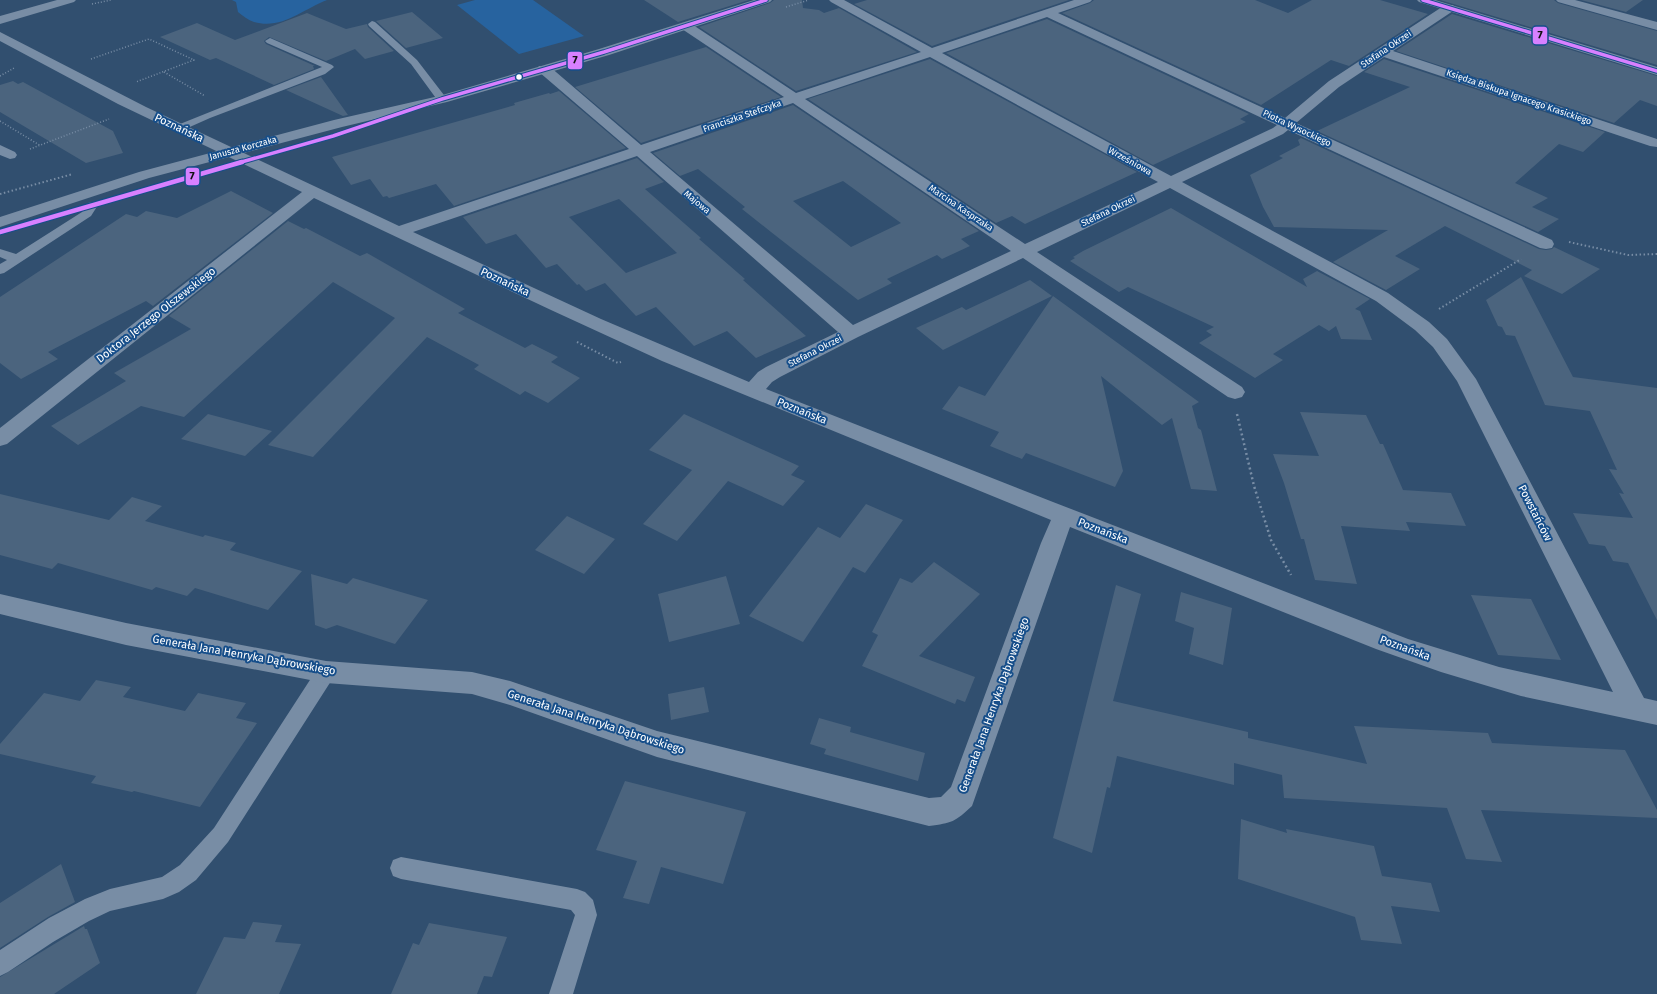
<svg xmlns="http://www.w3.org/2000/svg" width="1657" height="994" font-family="'Fira Sans',sans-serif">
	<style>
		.green { fill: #27639f }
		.building { fill: #4b647e; fill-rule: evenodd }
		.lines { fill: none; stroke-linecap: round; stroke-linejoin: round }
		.path-far2 { stroke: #788da5; stroke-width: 1.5; stroke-dasharray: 1 2; stroke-linecap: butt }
		.path-far1 { stroke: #788da5; stroke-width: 2; stroke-dasharray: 1.5 2.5; stroke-linecap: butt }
		.path { stroke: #788da5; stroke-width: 2.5; stroke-dasharray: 2 3; stroke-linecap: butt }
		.service { fill: #788da5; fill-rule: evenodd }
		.minor { fill: #788da5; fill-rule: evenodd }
		.tertiary { fill: #788da5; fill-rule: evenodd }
		.bus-1-far1-casing { stroke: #164e8a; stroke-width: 5.5 }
		.bus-1-casing { stroke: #164e8a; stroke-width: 7 }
		.bus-1-far1 { stroke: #d880ff; stroke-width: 3.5 }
		.bus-1 { stroke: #d880ff; stroke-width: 4.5 }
		.bus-dot { fill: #fff; stroke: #164e8a; stroke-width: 1.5 }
		.labels { text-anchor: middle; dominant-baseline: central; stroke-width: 4; stroke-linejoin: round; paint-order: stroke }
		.far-street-label { font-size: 9px; fill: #fff; stroke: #164e8a }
		.street-label { font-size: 11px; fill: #fff; stroke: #164e8a }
		.line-badge { stroke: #164e8a; stroke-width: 1.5 }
		.pale-badge-label { font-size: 11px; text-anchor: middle; font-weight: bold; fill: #111 }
	</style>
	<rect width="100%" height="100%" fill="#314f6f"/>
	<!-- green -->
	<path class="green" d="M232 0H327C303 9 282 30 254 22 248 20 243 16 238 12L236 2Z
		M475 0H533L584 36 519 54 457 5Z"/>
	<!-- building -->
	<path class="building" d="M644 0H749L678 22Z
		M774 0H802L803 8 819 10 824 13 839 8 917 52 796 91 699 27 770 3Z
		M867 0H1069L932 46 854 4Z
		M1094 0H1255L1288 13 1312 0H1380L1428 14 1349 66 1331 60 1261 105 1062 13 1090 3Z
		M1440 0H1554L1558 3 1657 31V65Z
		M1581 0H1643L1626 12Z
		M412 12 443 38 406 48 376 21Z
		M307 13 346 29 367 24 368 27 394 51 365 59 355 49 326 61 269 37 264 41 266 44 315 66H313L314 69 274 85 216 58 210 60 160 37 197 23 235 40Z
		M1452 14 1657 76V106L1640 100 1614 123 1396 51Z
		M1047 19 1249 114 1240 119 1246 122 1153 165 946 53Z
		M706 47 781 97 641 143 575 87Z
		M930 59 1137 172 1025 224 1012 216 996 223 808 99Z
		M1384 59 1605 132 1583 152 1559 144 1515 183 1548 198 1532 207 1559 219 1538 232 1317 131 1410 87 1364 72Z
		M321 77 348 115 343 116 286 90Z
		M13 81 18 84 23 82 113 131 123 153 86 163 0 112V85Z
		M559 91 626 148 454 206 436 184 389 198 387 196 383 197 370 179 351 185 332 157 515 105 514 103 549 93 550 94Z
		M793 105 979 231 961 239 970 246 942 259 937 255 887 279 892 283 858 300 771 232 742 209 745 207 698 169 680 176 653 153ZM843 181 901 223 851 247 793 201Z
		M1301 138 1539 249 1546 250 1552 249 1554 247 1600 269 1562 294 1524 276 1532 270 1445 226 1395 256 1420 269 1386 290 1333 262 1388 230 1274 227 1263 207 1250 175 1283 158 1279 156 1300 145 1298 140Z
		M637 158 664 182 645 189 701 238 699 239 745 279 743 280 806 336 756 358 727 331 694 346 656 307 636 316 605 283 586 291 579 284 577 285 557 264 546 268 516 234 486 244 463 217ZM619 199 677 253 626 273 569 217Z
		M231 191 273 213 153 306 146 301 48 352 58 359 21 379 0 363V297L126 214 137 217 146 211 177 218Z
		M1171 208 1307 287 1303 279 1317 271 1370 299 1355 309 1360 311 1372 340 1341 339 1336 326 1329 331 1319 325 1273 354 1283 360 1255 378 1199 343 1212 335 1206 331 1214 327 1128 287 1119 292 1070 261 1075 258 1073 257 1083 251Z
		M288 221 304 229 306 228 360 256 367 253 465 309 458 313 525 348 532 344 558 357 551 362 580 378 548 403 525 391 520 395 474 369 479 365 427 337 313 457 268 445 395 318 333 282 184 417 141 406 78 445 51 426 126 381 114 373 191 329 169 316Z
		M1521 277 1573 377 1657 388V620L1628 563 1613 561 1605 546 1589 544 1573 513 1633 518 1619 493 1624 494 1609 469 1617 470 1590 411 1545 405 1515 336 1506 335 1502 327 1498 326 1486 300Z
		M1030 280 1052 296 943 350 916 328 962 307 966 310Z
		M1053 296 1199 402 1192 406 1198 428 1201 430 1217 491 1191 489 1172 418 1162 425 1101 376 1123 471 1115 487 1026 453 1022 459 990 446 999 432 942 409 959 386 985 396Z
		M1300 412 1366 415 1380 444H1383L1403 490 1451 493 1466 526 1406 522 1410 531 1341 526 1357 584 1315 580 1304 539H1301L1284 483 1273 454 1319 456Z
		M208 414 272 431 245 456 181 439Z
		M684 414 799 466 791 475 805 481 783 506 728 481 677 541 643 524 692 470 649 450Z
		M0 494 109 520 132 497 162 506 145 521 203 537 205 535 236 543 230 550 302 571 268 610 195 588 187 596 156 587 152 590 58 563 52 569 0 555Z
		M866 504 903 520 865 573 853 567 803 642 749 616 818 527 840 538Z
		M567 516 615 539 584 574 535 550Z
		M934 562 980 594 919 656 975 677 965 702 957 699 955 704 862 666 878 635 872 632 900 578 912 583Z
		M311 574 347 584 353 578 428 600 395 644 337 625 326 629 315 625Z
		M726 576 740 624 669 642 658 594Z
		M1116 585 1141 594 1113 701 1248 732V738L1367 764 1354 726 1488 733 1492 743 1625 750 1657 810V818L1481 810 1502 862 1466 859 1447 808 1284 798 1282 775 1234 763V785L1117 756 1110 788 1107 787 1092 853 1053 838Z
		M1181 592 1232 608 1223 665 1189 654 1194 628 1175 621Z
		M1471 595 1531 599 1561 660 1498 655Z
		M96 680 131 687 123 697 185 711 198 693 246 703 236 718 257 723 200 807 134 791 132 792 91 783 96 776 0 754V744L44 693 80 701Z
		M704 687 709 712 671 720 668 694Z
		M819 718 851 727 850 732 925 753 918 781 824 754 826 749 810 744Z
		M625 781 746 812 723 884 661 867 649 904 623 898 637 861 596 850Z
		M1241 819 1287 833 1286 829 1374 846 1382 876 1431 883 1440 912 1391 906 1402 944 1361 940 1355 917 1238 879Z
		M61 864 75 902 48 917 0 948V903Z
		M253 922 282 925 275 942 301 944 279 994H196L224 937 245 939Z
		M429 923 507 937 492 977 484 976 477 994H391L413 943 419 945Z
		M84 926 85 929H87L100 963 54 994H0V977Z"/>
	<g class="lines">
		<!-- path-far2 -->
		<path class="path-far2" d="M92 4 111 0
			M786 7 809 0
			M91 59 149 39 194 60 136 82
			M164 72 205 96
			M0 76 14 68
			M0 121 41 146
			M30 149 109 119"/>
		<!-- path-far1 -->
		<path class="path-far1" d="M0 194 73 174
			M1569 242 1628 255 1657 254
			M1439 309 1521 259
			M577 342 618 363 621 362"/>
		<!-- path -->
		<path class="path" d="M1237 414 1254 486 1271 540 1291 575"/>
		<!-- service -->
		<path class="service" d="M372 21 375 22 417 60 447 99 446 101H438L411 64 369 26 368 24Z
			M270 38 332 65 334 67 325 74 210 118 183 130H175L174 128 175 126 322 67 267 43 265 41Z
			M92 202 96 203 98 205 91 216 4 273 0 274V264L7 260 0 257V249L16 254 82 212 88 203Z
			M326 664 333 666 335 672 333 678 228 842 196 880 179 892 163 899 110 911 89 921 53 942 8 972 0 976V950L49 918 85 899 110 889 162 877 180 865 214 828 319 666Z
			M401 857 577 889 585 892 593 900 597 915 573 994H549L575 915 571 910 401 879 393 876 390 868 393 860Z"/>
		<!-- minor -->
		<path class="minor" d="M57 0H76L74 2 0 24V16Z
			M829 0H844L932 48 1074 0H1092L1090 2 1058 13 1285 118 1329 81 1445 5H1453L1455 8 1453 11 1393 51 1657 139V147L1650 146 1384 57 1339 87 1296 123 1552 240 1554 244 1552 248 1546 249 1540 248 1288 130 1283 134 1182 182 1388 293 1429 322 1447 339 1476 379 1644 698 1657 701V725L1521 696 1441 672 1376 649 1070 527 972 806C955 822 952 823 929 826L657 757 510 705 472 694 326 683 126 645 0 614V594L126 623 326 661 472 672 510 681 657 731 929 798 941 797 951 787 1041 543 1051 520 662 361 551 310 314 198 7 444 0 446V428L302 192 118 104 0 41V32L146 107 399 226 629 149 539 72 537 69 539 66H549L641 145 784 97 682 29 680 26 682 23H690L796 93 921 52 831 2ZM1047 17 1277 125 1273 128 1171 176 942 53ZM930 57 1158 182 1025 244 805 99ZM793 103 1011 251 853 325 650 152ZM637 156 838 332 766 367 758 372 749 382 601 319 413 232ZM1170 188 1376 301 1415 330 1433 347 1457 381 1613 692 1499 667 1408 639 1053 502 766 389 772 382 780 377 858 337 1023 258 1228 397 1235 399 1242 397 1245 392 1242 387 1037 252Z
			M1556 0H1575L1657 22V30L1558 2Z
			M0 145 15 152 17 155 15 158 10 159 0 155Z"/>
		<!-- tertiary -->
		<path class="tertiary" d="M754 0H772L770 2 609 55 447 102 342 127 149 178 0 227V217L139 172 334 120 439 96 599 49Z
			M1417 0H1435L1657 67V75L1419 2Z"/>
		<defs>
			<path id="bus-1-far1" d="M1423 0 1657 71
				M238 163 333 136 442 99 604 52 766 0"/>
			<path id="bus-1" d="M0 232 242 162"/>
		</defs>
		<!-- bus-1-far1 casing -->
		<use href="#bus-1-far1" class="bus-1-far1-casing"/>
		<!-- bus-1 casing -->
		<use href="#bus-1" class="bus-1-casing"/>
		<!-- bus-1-far1 -->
		<use href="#bus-1-far1" class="bus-1-far1"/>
		<!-- bus-1 -->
		<use href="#bus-1" class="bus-1"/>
	</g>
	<!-- markers -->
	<circle class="bus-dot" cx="519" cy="77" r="3.5"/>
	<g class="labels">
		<!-- far-street labels -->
		<g class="far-street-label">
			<text transform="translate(1386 49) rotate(-34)">Stefana Okrzei</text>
			<text transform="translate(1519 97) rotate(19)">Księdza Biskupa Ignacego Krasickiego</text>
			<text transform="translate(742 116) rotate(-19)">Franciszka Stefczyka</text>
			<text transform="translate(1297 128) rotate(25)">Piotra Wysockiego</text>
			<text transform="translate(243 148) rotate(-15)">Janusza Korczaka</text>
			<text transform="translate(1130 161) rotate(29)">Wrześniowa</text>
			<text transform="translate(697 202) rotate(40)">Majowa</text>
			<text transform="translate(961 208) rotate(34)">Marcina Kasprzaka</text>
			<text transform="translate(1108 211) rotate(-26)">Stefana Okrzei</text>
			<text transform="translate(815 351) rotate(-27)">Stefana Okrzei</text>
		</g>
		<!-- street labels -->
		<g class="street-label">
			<text transform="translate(179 128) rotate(25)">Poznańska</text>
			<text transform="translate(505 282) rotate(25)">Poznańska</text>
			<text transform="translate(156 315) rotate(-38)">Doktora Jerzego Olszewskiego</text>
			<text transform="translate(802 411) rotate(22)">Poznańska</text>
			<text transform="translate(1535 513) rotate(63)">Powstańców</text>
			<text transform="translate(1103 531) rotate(21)">Poznańska</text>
			<text transform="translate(1405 648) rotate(20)">Poznańska</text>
			<text transform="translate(244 655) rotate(10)">Generała Jana Henryka Dąbrowskiego</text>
			<text transform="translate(994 705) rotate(-70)">Generała Jana Henryka Dąbrowskiego</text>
			<text transform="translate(596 722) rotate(18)">Generała Jana Henryka Dąbrowskiego</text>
		</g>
	</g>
	<g class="line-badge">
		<rect x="1532" y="26" width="16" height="19" rx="4" fill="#d880ff"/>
		<rect x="567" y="51" width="16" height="19" rx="4" fill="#d880ff"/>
		<rect x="185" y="167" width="15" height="19" rx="4" fill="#d880ff"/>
	</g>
	<g class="pale-badge-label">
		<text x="1540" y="39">7</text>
		<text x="575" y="64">7</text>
		<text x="192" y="180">7</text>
	</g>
</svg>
